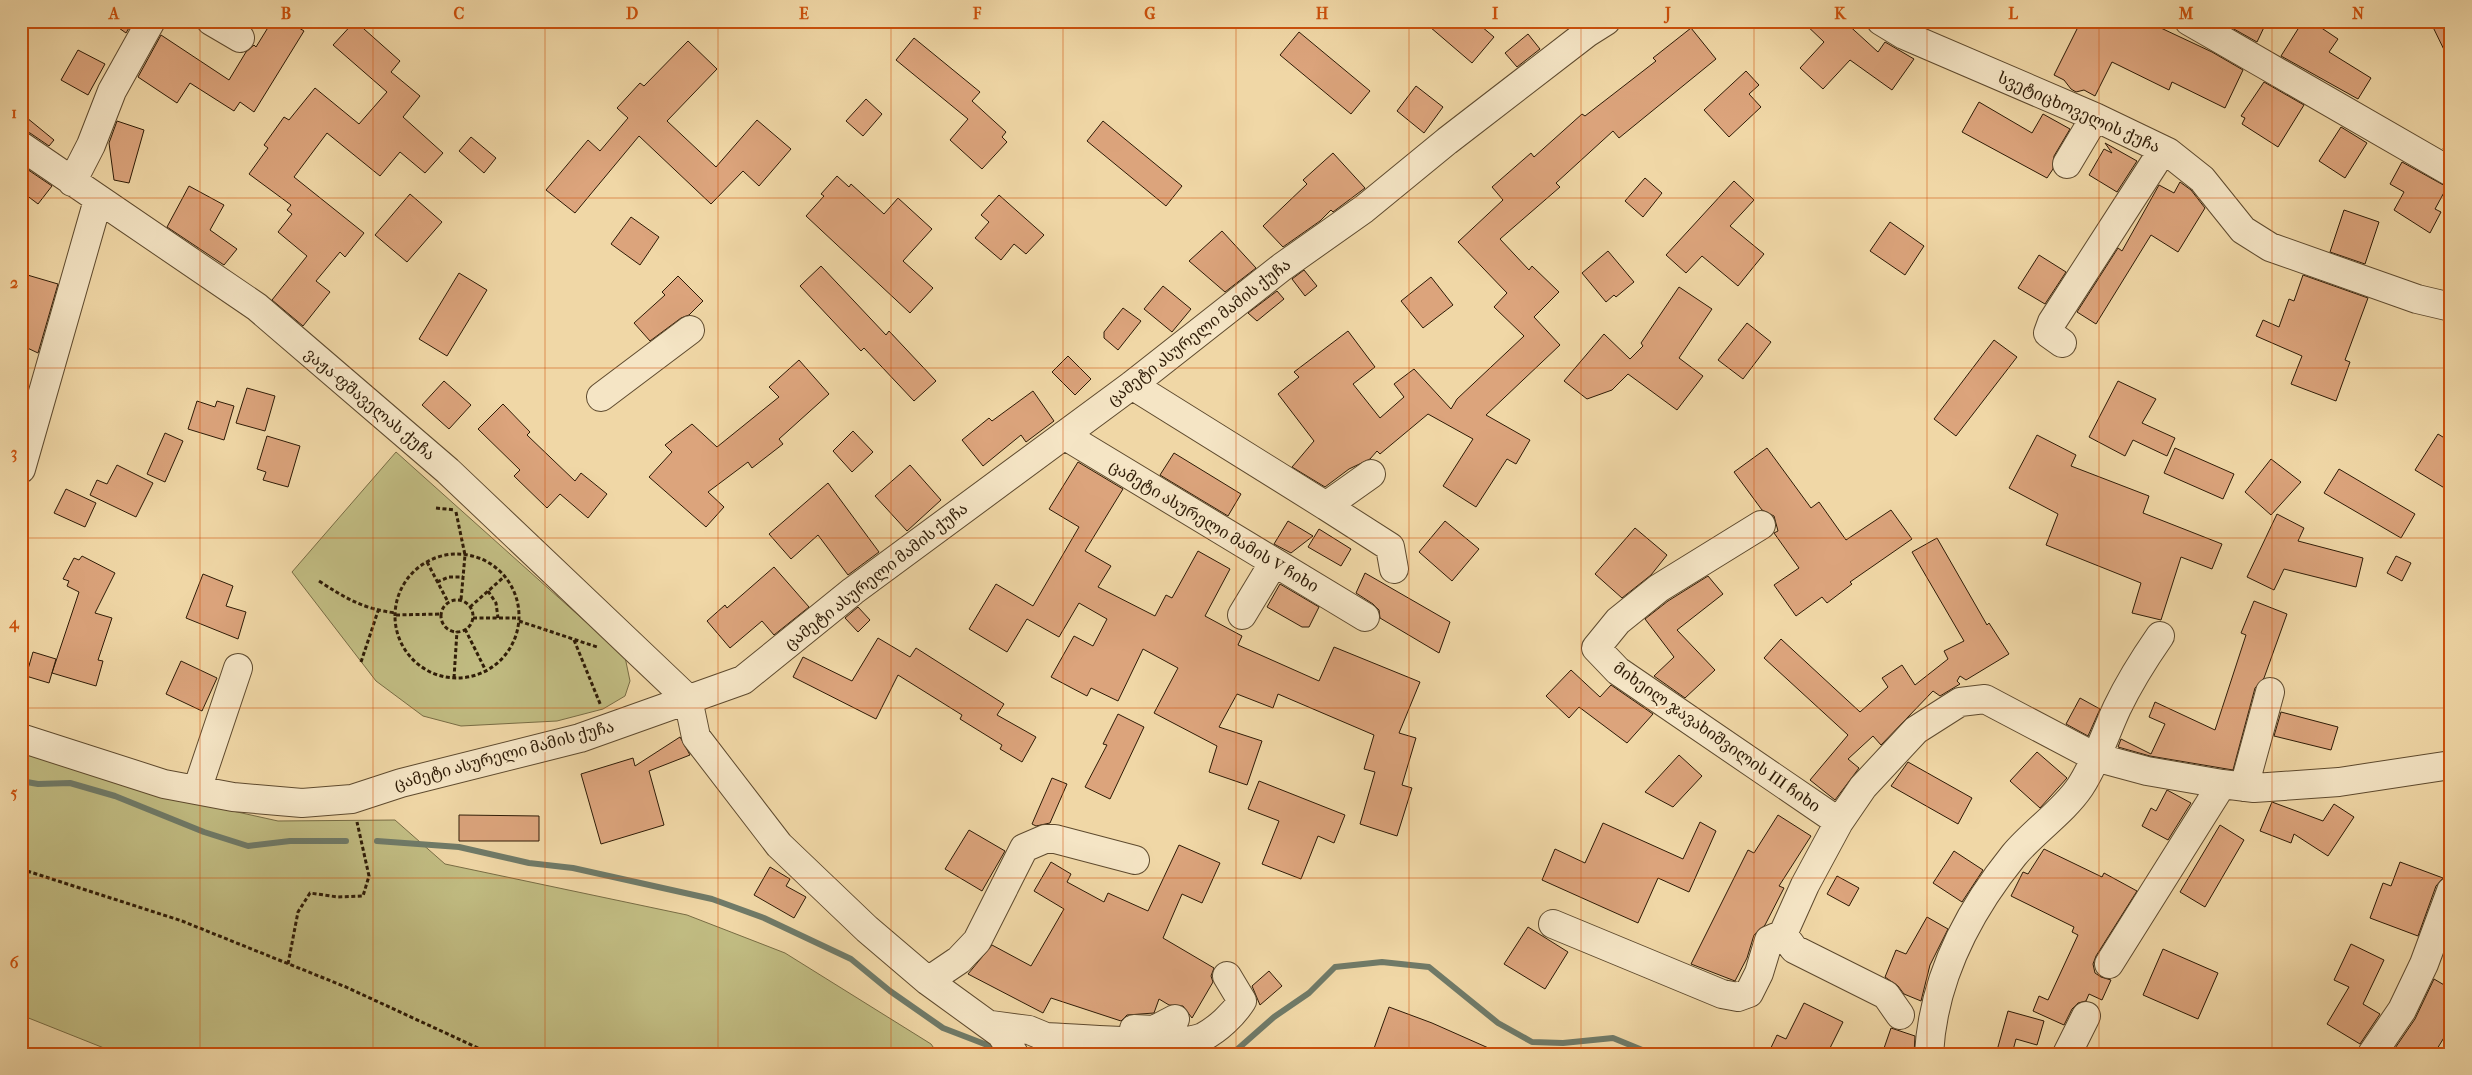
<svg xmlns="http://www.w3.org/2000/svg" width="2472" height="1075" font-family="'IM FELL French Canon','Noto Serif Georgian',serif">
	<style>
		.green { fill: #c1bc82; stroke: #786c44 }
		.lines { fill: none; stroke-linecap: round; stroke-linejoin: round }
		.stream { stroke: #6f7a68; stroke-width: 6 }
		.building { fill: #dca47c; stroke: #2e1b06 }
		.minor-casing { stroke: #5e4a2e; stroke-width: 30 }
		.path { stroke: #2e1b06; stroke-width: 3; stroke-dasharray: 4 2.5; stroke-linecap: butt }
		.minor { stroke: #f5e5c5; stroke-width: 28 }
		.grid { fill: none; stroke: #cc500b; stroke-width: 1; stroke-opacity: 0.55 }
		.labels { text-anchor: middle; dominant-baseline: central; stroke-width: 4; stroke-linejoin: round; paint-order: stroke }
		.street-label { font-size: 16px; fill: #2e1b06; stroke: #f5e5c5 }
		.neatline { fill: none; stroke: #cc500b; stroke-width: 2 }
		.grid-label { font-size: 16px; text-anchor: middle; font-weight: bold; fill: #cc500b }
	</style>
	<rect width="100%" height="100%" fill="#f0d7a6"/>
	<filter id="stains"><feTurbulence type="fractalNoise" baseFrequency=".004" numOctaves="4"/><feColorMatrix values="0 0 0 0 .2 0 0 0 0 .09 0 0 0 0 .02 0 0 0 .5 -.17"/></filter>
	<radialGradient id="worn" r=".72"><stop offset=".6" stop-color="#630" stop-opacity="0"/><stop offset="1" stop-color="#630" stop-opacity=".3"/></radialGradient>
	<!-- green -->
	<path class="green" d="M396 452 625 657 630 681 625 696 603 709 557 721 461 726 423 716 376 681 292 572Z
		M21 752 192 802 278 821 395 820 445 864 687 915 785 953 931 1044 938 1054H119L21 1015Z"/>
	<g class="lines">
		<!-- stream -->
		<path class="stream" d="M21 781 38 784 70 783 115 796 204 832 248 846 290 841H346
			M377 841 459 847 529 863 573 868 712 899 764 918 851 959 890 991 943 1028 995 1048
			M1232 1054 1274 1017 1309 993 1335 967 1382 962 1429 967 1498 1023 1532 1042 1563 1043 1613 1038 1652 1054"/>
	</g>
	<!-- building -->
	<path class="building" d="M109 21H133L126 33Z
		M272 21H288L304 31 254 112 240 102 234 111 190 83 177 103 138 77 161 35 229 80 246 52 254 45 256 47Z
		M355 21 400 61 391 72 420 96 403 117 443 153 425 173 400 152 380 176 327 133 294 177 364 233 345 257 340 252 316 281 330 292 303 326 272 300 307 256 278 232 292 214 287 210 291 205 249 174 268 148 264 145 284 117 289 120 315 88 359 124 387 92 333 45Z
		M1423 21H1475L1494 37 1472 63Z
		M1802 21H1844L1878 52 1885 42 1914 59 1892 90 1850 60 1823 89 1800 68 1824 42Z
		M2081 21H2146L2212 52 2243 70 2225 108 2172 82 2169 90 2112 62 2095 96 2084 90 2076 92 2071 89 2064 80 2054 75Z
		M2227 21H2267L2257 42 2225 24Z
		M2303 21H2311L2338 39 2329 52 2371 78 2358 99 2281 56Z
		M2430 21H2451V64Z
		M1691 28 1716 59 1619 138 1613 131 1556 183 1560 187 1500 239 1529 270 1532 266 1559 292 1534 317 1560 345 1486 415 1530 440 1516 464 1507 459 1476 507 1443 486 1473 439 1428 414 1380 454 1377 451 1370 459 1349 469 1325 487 1292 467 1314 441 1278 394 1299 377 1294 372 1348 331 1375 367 1353 384 1380 418 1404 397 1394 384 1414 369 1451 409 1457 399 1524 336 1494 307 1507 293 1458 242 1503 200 1492 187 1531 153 1534 157 1582 114 1585 116 1656 61 1653 58Z
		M1299 32 1370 91 1351 114 1280 55Z
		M1528 34 1540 49 1517 67 1505 53Z
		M914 38 980 92 972 101 1006 132 1002 137 1007 142 982 169 950 140 968 119 896 60Z
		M688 41 717 69 667 121 716 167 757 120 791 149 759 186 743 171 711 204 639 136 575 213 546 190 588 140 600 151 628 118 617 108 640 83 644 86Z
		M78 50 105 64 88 95 61 80Z
		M1746 71 1759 85 1749 94 1761 107 1729 137 1704 110Z
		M2264 82 2304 105 2278 147 2242 124 2245 118 2241 116Z
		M1416 86 1443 107 1424 133 1397 111Z
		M866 99 882 114 863 136 846 121Z
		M1979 102 2032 133 2043 114 2070 129 2054 156 2053 169 2047 178 1962 132Z
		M21 113 54 140 49 146 30 133 21 131Z
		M117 121 144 130 129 183 114 180 109 143Z
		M1103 121 1182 186 1166 206 1087 141Z
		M2341 127 2367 143 2345 178 2319 161Z
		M2451 135V154L2443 149Z
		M471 137 496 158 484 173 459 151Z
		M2105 143 2137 161 2117 192 2089 175 2104 149 2112 153Z
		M1333 153 1365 188 1333 212 1331 210 1320 221 1283 247 1263 226 1307 184 1303 180Z
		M2402 162 2447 187 2435 209 2441 212 2430 233 2394 210 2404 192 2390 184Z
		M21 165 52 186 38 204 21 191Z
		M837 176 849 187 851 184 884 214 898 198 932 229 903 261 933 288 910 313 806 216 824 196 821 194Z
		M1645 178 1662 193 1643 217 1625 201Z
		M1734 181 1754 200 1730 226 1764 254 1738 286 1702 256 1686 273 1666 255Z
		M2180 182 2191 190 2205 208 2178 252 2151 235 2096 324 2077 312 2118 248 2122 251 2159 185 2174 193Z
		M189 186 224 205 210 230 237 249 224 265 167 227Z
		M410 194 442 222 407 262 375 235Z
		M999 195 1044 235 1026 254 1014 244 1001 260 975 238 989 222 981 215Z
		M2344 210 2379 222 2365 264 2330 252Z
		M631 217 659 237 640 265 611 244Z
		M1890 222 1924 246 1905 275 1870 251Z
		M1222 231 1256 268 1225 292 1189 261Z
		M1608 251 1634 282 1616 297 1614 295 1606 302 1582 273Z
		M2039 255 2066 272 2045 304 2018 288Z
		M821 266 886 335 889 331 936 381 914 401 864 348 861 351 800 286Z
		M1304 270 1317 286 1305 296 1292 279Z
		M459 273 487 290 447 356 419 339Z
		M24 274 58 284 38 353 21 345V284Z
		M2303 275 2368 298 2345 360 2350 362 2336 401 2291 384 2302 356 2256 336 2263 320 2279 327 2289 299 2294 301Z
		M678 276 703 301 689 315 681 318 650 341 634 323 665 295 662 292Z
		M1431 277 1453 305 1423 328 1401 301Z
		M1163 286 1191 309 1172 332 1144 309Z
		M1679 287 1712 309 1679 358 1703 376 1677 410 1628 374 1612 390 1587 399 1564 381 1604 334 1630 359 1643 346 1641 343Z
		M1277 291 1284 299 1257 321 1248 313Z
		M1123 308 1141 321 1118 350 1104 338V332Z
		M1747 323 1771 342 1743 379 1718 360Z
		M1994 340 2017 357 1956 436 1934 419Z
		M1068 356 1091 379 1075 395 1052 372Z
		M799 360 829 394 779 439 783 444 752 468 748 462 708 492 724 507 706 527 649 477 672 452 665 445 692 424 717 447 779 397 769 387Z
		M444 381 471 405 449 429 422 405Z
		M2118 381 2156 399 2142 423 2175 438 2167 456 2133 440 2125 456 2089 437Z
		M247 388 275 396 265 431 236 423Z
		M1033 391 1054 421 1026 442 1021 435 983 466 962 440 989 418 992 421Z
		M197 401 215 407 217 401 234 406 224 440 188 429Z
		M503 404 530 432 527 435 575 481 581 473 607 494 588 518 560 494 547 508 514 476 520 470 478 429Z
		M853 431 873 452 852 472 833 451Z
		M165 433 183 441 165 482 147 474Z
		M2438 434 2451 442V492L2415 470Z
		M2037 435 2076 455 2071 466 2149 496 2143 513 2222 544 2212 569 2181 557 2161 620 2132 613 2141 583 2046 545 2058 514 2009 488Z
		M267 436 300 446 288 487 263 480 266 472 257 469Z
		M1767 448 1811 508 1819 502 1846 540 1891 510 1912 539 1850 582 1852 584 1827 603 1822 597 1796 616 1774 585 1799 568 1774 533 1778 531 1774 516 1762 510 1734 472Z
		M2175 448 2234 474 2223 499 2164 473Z
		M1174 453 1241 494 1228 516 1160 475Z
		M2271 459 2301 482 2271 515 2245 492Z
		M1078 462 1123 489 1085 551 1111 566 1098 587 1155 616 1166 595 1172 598 1198 551 1230 569 1205 616 1242 636 1238 645 1319 681 1334 647 1420 682 1399 733 1416 738 1402 785 1412 788 1397 836 1360 824 1375 772 1364 769 1374 735 1278 694 1273 708 1237 694 1219 727 1262 741 1247 785 1209 772 1217 746 1154 713 1178 668 1143 649 1118 701 1091 688 1087 696 1051 677 1074 636 1093 646 1107 619 1079 603 1059 637 1027 619 1007 652 969 629 996 584 1033 606 1079 527 1049 509Z
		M117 465 153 483 136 517 90 495 97 480 107 484Z
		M910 465 941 500 907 531 875 496Z
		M2339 469 2415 514 2401 538 2324 493Z
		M828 483 879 552 848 575 818 535 791 559 769 534Z
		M66 489 96 503 85 527 54 513Z
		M2277 514 2304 528 2298 541 2363 558 2356 587 2284 569 2274 590 2247 577Z
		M1288 521 1313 536 1291 553 1274 544Z
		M1445 521 1479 549 1452 581 1419 552Z
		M1635 528 1667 555 1651 575 1622 598 1595 574Z
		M1319 529 1351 549 1341 566 1308 547Z
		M1937 538 1987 625 1989 623 2009 654 1966 680 1960 676 1957 681 1960 684 1940 696 1933 691 1881 745 1873 736 1848 759 1859 768 1835 800 1810 780 1848 735 1764 658 1781 639 1860 712 1888 687 1882 678 1902 665 1915 685 1948 659 1944 651 1964 641 1912 552Z
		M82 556 115 573 95 613 112 618 98 660 103 661 96 686 52 673 79 592 67 586 69 581 63 579 74 558 79 560Z
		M2396 556 2411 563 2402 581 2387 573Z
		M774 567 809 607 774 635 762 621 730 648 707 621 725 605 727 608Z
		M1365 573 1450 622 1439 653 1380 618 1379 610 1373 604 1356 593Z
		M203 574 233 586 226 606 246 612 238 639 186 618Z
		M1708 576 1723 594 1677 630 1715 670 1685 698 1654 676 1674 657 1645 619 1668 601Z
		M1280 584 1319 607 1309 627H1302L1267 607Z
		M2254 601 2287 614 2264 678 2255 688 2233 770 2150 756 2118 747 2121 739 2151 754 2165 724 2149 717 2155 702 2215 730 2246 635 2241 633Z
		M858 607 870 620 858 632 845 618Z
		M878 638 910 657 916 648 1004 704 997 715 1036 737 1022 762 1000 749 1002 745 960 719 962 715 898 675 876 719 793 677 803 657 852 681Z
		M33 652 56 659 49 683 26 676Z
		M181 661 217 678 202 711 166 694Z
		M1571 670 1600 697 1611 685 1653 714 1627 743 1579 707 1569 718 1546 696Z
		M2080 698 2100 709 2088 736 2066 724Z
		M2281 712 2338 727 2331 750 2274 736Z
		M1118 714 1144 727 1110 799 1085 787 1107 745 1103 744Z
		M680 737 690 755 649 771 664 825 601 844 581 774 633 758 635 766Z
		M2037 752 2067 778 2040 808 2010 781Z
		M1679 755 1702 776 1673 807 1645 792Z
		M1908 762 1972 798 1958 824 1891 786Z
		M1052 778 1067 784 1050 823 1036 826 1032 824Z
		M1259 781 1345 815 1334 843 1318 836 1301 879 1262 864 1279 821 1248 809Z
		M2167 790 2191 803 2168 840 2142 826 2151 808 2156 811Z
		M2272 802 2323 821 2334 804 2354 817 2328 856 2294 834 2291 843 2260 831Z
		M459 815 539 816V841H459Z
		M1778 815 1811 836 1779 886 1784 888 1765 925 1754 935 1747 958 1735 981 1691 964 1748 850 1754 853Z
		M1700 822 1716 831 1689 892 1658 878 1638 923 1542 880 1555 849 1585 863 1603 823 1683 859Z
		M2220 825 2244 840 2205 907 2180 892Z
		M969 830 1005 851 982 891 945 869Z
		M1179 845 1220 863 1202 903 1182 894 1163 938 1214 968 1211 976 1213 982 1192 1018 1183 1006 1169 1005 1159 999 1154 1013 1127 1015 1121 1021 1051 998 1043 1013 968 974 992 945 1031 966 1064 909 1034 891 1051 862 1071 874 1067 882 1104 902 1108 893 1148 911Z
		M2044 849 2102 877 2104 873 2137 891 2096 956 2093 964 2095 973 2101 977 2111 980 2102 1000 2089 994 2086 1001 2078 1003 2072 1009 2064 1025 2033 1011 2039 996 2048 1000 2078 935 2072 932 2074 927 2011 896 2023 872 2028 874Z
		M1954 851 1983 870 1962 902 1933 883Z
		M2400 862 2443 878 2436 886 2418 936 2370 918 2383 883 2391 886Z
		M770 867 790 879 786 886 806 897 794 918 754 895Z
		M1837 876 1859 888 1849 906 1827 894Z
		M1927 917 1948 929 1930 965 1921 1001 1904 994 1898 986 1885 977 1896 950 1906 954Z
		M1528 927 1568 952 1545 989 1504 964Z
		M2351 944 2384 960 2363 1004 2380 1014 2360 1044 2327 1024 2349 987 2334 980Z
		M2163 949 2218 973 2198 1019 2143 995Z
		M1269 971 1282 986 1260 1005 1252 986Z
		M2434 979 2451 989V1026L2434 1054H2391L2415 1019Z
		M1804 1003 1843 1022 1827 1054H1768L1777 1035 1786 1039Z
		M1389 1007 1432 1023 1502 1054H1372Z
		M2008 1011 2044 1021 2037 1045 2016 1039 2012 1054H1996Z
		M1891 1028 1915 1036 1914 1054H1882Z"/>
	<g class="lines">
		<defs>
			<path id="minor" d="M211 21 240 38
				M1881 21 1904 35 2095 117 2168 152 2202 179 2243 230 2270 247 2417 299 2451 307
				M2189 21 2451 172
				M21 146 257 307 448 471 688 699
				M2067 164 2095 117
				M72 182 91 145 112 91 151 21
				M2062 343 2048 333 2052 322 2163 150
				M1132 385 1326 506 1371 474
				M601 397 690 330
				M1064 435 1365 617
				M21 469 98 200
				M1326 506 1390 547 1394 569
				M1761 525 1659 588 1618 621 1596 648 1618 671 1839 822
				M1242 615 1274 562
				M688 699 696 737 779 845 867 929 928 981 1001 1034 1014 1054
				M21 738 164 784 233 797 302 803 352 799 401 783 580 738 743 680 853 591 1132 385 1282 267 1364 209 1447 141 1587 33 1606 21
				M2244 787 2270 692
				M197 790 238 668
				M1553 924 1722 994 1738 997 1749 993 1759 973 1769 940 1783 934
				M2109 964 2222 784
				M928 981 959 960 977 941 1024 848 1045 839H1055L1135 860
				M1900 1015 1886 995 1794 949 1783 934 1805 885 1839 822 1863 787 1916 730 1960 702 1985 699 2095 757 2147 771 2222 784 2254 788 2339 782 2451 765
				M991 1025 1029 1030 1046 1037C1076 1038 1180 1048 1203 1037 1218 1029 1233 1015 1242 1001L1227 976
				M1134 1029 1154 1030 1175 1019
				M1929 1054C1933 980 1968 912 2014 855 2033 832 2064 811 2080 787 2096 763 2105 734 2117 708 2129 683 2144 659 2160 636
				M2067 1054 2086 1016
				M2372 1054 2402 1010 2424 964 2451 891"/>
		</defs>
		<!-- minor casing -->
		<use href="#minor" class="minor-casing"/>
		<!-- path -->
		<path class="path" d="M436 508 455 510
			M456 512 465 555 461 600
			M395 616a62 62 0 1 1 124 0a62 62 0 1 1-124 0Z
			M427 562 448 602
			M319 581C345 598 363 609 396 613
			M437 582 449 577H463
			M488 591 496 603 498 618
			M441 616a16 16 0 1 1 32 0a16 16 0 1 1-32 0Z
			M470 607 505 576
			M396 615 441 614
			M473 618H519
			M519 621 597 647
			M465 629 486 671
			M574 640 601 706
			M361 662 378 611
			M454 678 457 631
			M21 869 182 921 346 987 491 1054
			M288 964 298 912 310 893 338 897 363 896 369 876 357 822"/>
		<!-- minor -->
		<use href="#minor" class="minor"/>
	</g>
	<!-- grid -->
	<path class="grid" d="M200 21V1054M373 21V1054M545 21V1054M718 21V1054M891 21V1054M1063 21V1054M1236 21V1054M1409 21V1054M1581 21V1054M1754 21V1054M1927 21V1054M2099 21V1054M2272 21V1054M21 198H2451M21 368H2451M21 538H2451M21 708H2451M21 878H2451"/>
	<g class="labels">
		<!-- street labels -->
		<g class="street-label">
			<text transform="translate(2079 112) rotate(24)">სვეტიცხოველის ქუჩა</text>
			<text transform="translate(1199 332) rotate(-38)">ცამეტი ასურელი მამის ქუჩა</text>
			<text transform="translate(370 404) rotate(40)">ვაჟა-ფშაველას ქუჩა</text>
			<text transform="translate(1214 526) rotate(31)">ცამეტი ასურელი მამის V ჩიხი</text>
			<text transform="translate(876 576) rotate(-38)">ცამეტი ასურელი მამის ქუჩა</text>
			<text transform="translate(1717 737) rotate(35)">მიხეილ ჯავახიშვილის III ჩიხი</text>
			<text transform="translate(504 755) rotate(-15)">ცამეტი ასურელი მამის ქუჩა</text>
		</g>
	</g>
	<!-- margin -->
	<rect width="2472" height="1075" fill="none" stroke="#f0d7a6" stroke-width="55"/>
	<rect x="28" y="28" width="2416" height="1020" class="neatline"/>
	<g class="grid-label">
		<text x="114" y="19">A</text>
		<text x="286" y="19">B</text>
		<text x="459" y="19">C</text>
		<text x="632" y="19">D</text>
		<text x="804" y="19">E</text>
		<text x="977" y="19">F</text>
		<text x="1150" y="19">G</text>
		<text x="1322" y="19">H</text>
		<text x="1495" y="19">I</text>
		<text x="1668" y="19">J</text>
		<text x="1840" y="19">K</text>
		<text x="2013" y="19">L</text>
		<text x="2186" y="19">M</text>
		<text x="2358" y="19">N</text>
		<text x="14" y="118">1</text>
		<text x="14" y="288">2</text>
		<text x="14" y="458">3</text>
		<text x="14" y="628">4</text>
		<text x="14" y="798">5</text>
		<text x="14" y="968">6</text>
	</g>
	<rect width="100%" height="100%" filter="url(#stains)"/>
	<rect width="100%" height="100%" fill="url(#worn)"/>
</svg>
